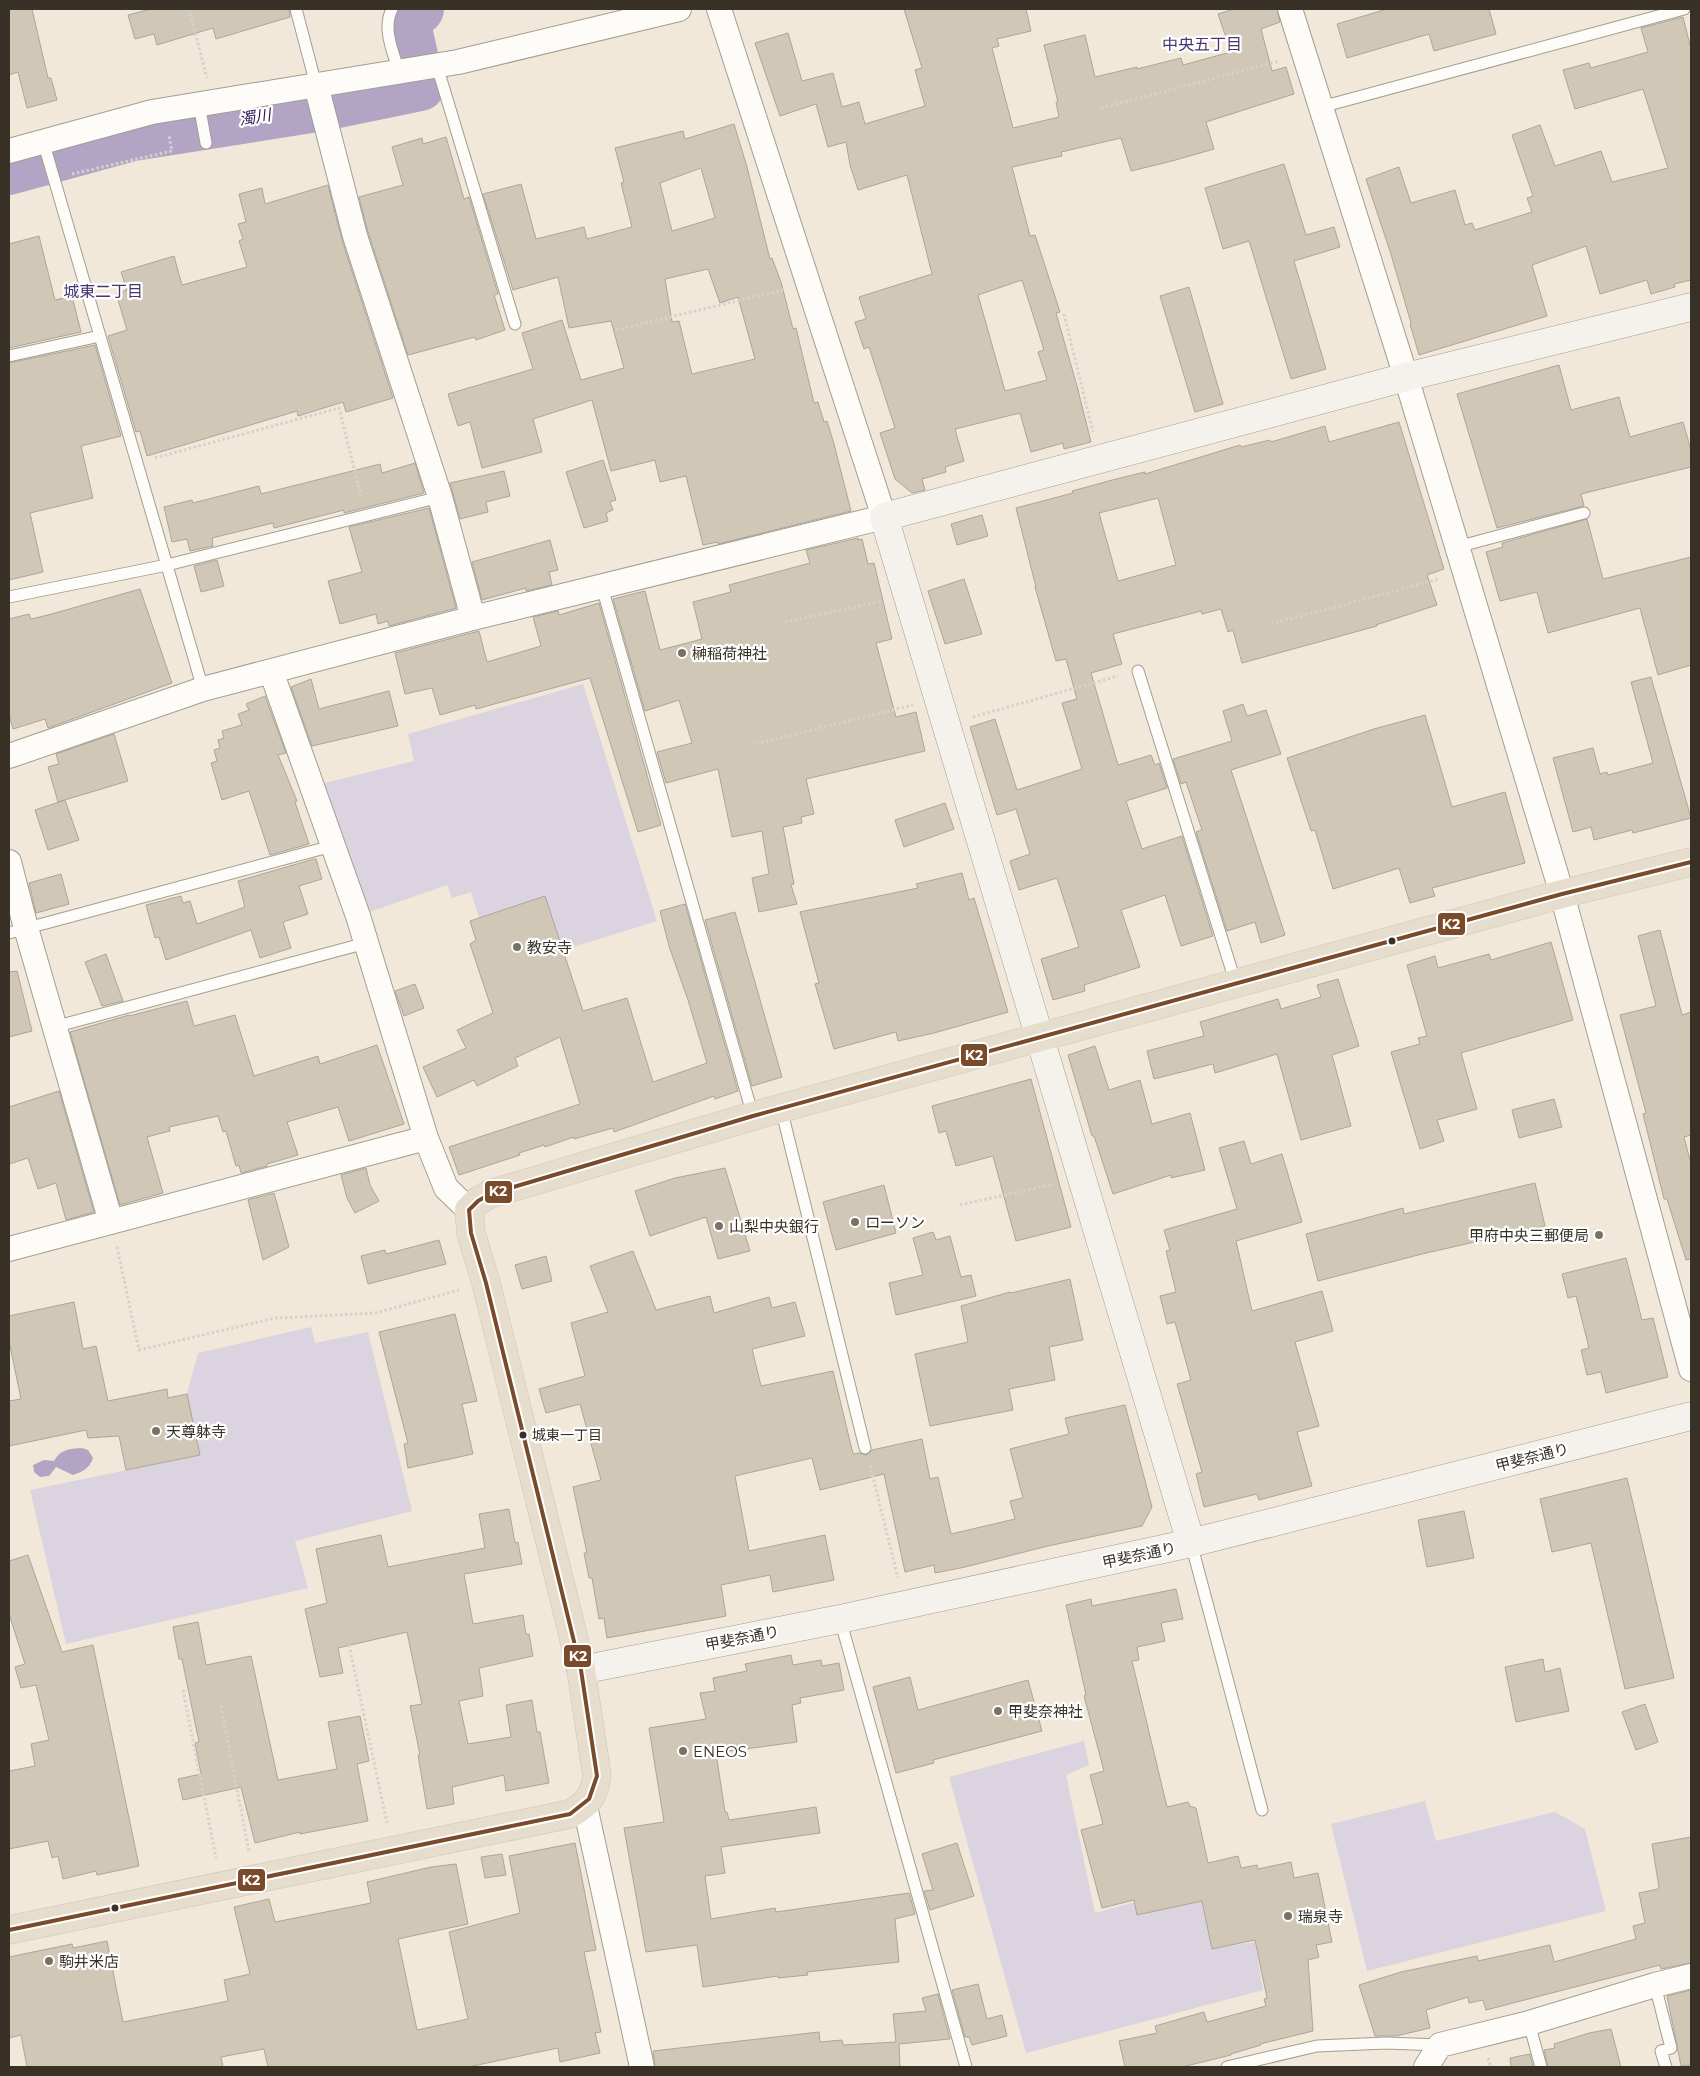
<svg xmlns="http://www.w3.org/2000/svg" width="1700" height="2076" font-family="Montserrat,'Noto Sans JP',sans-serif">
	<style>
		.green { fill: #dbd3df }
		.water { fill: #b1a4c5 }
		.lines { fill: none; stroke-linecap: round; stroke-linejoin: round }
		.river { stroke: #b1a4c5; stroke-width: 50 }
		.building { fill: #d1c7b6; stroke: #aca59a; fill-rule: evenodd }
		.lane-casing { stroke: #a49d92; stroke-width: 13 }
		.street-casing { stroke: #a49d92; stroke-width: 26 }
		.secondary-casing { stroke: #a49d92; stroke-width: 29 }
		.highway-casing { stroke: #cac6be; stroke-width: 29 }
		.path { stroke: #d5d2ce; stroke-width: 3; stroke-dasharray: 2.5 2.5; stroke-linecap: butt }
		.lane { stroke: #fdfcf9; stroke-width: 11 }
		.street { stroke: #fdfcf9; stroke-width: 24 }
		.secondary { stroke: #f5f2ed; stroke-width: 28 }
		.highway { stroke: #e6ddcd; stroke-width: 28 }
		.bus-1-casing { stroke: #fff; stroke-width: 8 }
		.bus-1 { stroke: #7a4b2a; stroke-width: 4 }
		.poi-dot { fill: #787165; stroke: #fff; stroke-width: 2 }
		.bus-dot { fill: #373126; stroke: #fff; stroke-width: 2 }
		.labels { text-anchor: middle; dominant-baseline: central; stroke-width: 4.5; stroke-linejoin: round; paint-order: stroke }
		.bus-label { font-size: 14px; fill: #373126; stroke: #fff; text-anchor: start }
		.poi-label { font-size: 15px; fill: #373126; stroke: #fff; text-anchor: start }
		.street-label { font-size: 15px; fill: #373126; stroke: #fff }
		.neighbourhood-label { font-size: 16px; fill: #483572; stroke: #fff }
		.water-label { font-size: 16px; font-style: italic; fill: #301759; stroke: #fff }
		.line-badge { stroke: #fff; stroke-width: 2 }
		.badge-label { font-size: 14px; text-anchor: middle; font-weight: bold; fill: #fff }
	</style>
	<rect width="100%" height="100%" fill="#f1e8d9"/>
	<!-- green -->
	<path class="green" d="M583 684 657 921 563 950 545 896 479 918 471 892 452 898 447 885 358 916 312 786 414 761 408 734Z
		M311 1327 315 1343 368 1332 412 1511 295 1541 308 1588 66 1644 30 1490 200 1455 187 1394 198 1353Z
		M1084 1741 1089 1765 1066 1775 1095 1913 1135 1902 1138 1915 1170 1908 1201 1894 1212 1949 1255 1942 1263 1990 1026 2053 949 1777Z
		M1425 1801 1436 1841 1555 1812 1585 1829 1606 1911 1367 1971 1331 1824Z"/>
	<!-- water -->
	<path class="water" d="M82 1448 88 1450 93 1458C90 1468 82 1472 73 1475L56 1467 49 1476 40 1477 34 1472 33 1465 44 1460 54 1461C61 1449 69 1449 82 1448Z"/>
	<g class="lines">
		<!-- river -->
		<path class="river" d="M9 170 133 136 323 106 420 86 407 29 409 15 419 9"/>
	</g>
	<!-- building -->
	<path class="building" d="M9 9H32L48 78H51L57 100 27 108 18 72 9 75Z
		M151 9H289L290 17 216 39 213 28 157 45 154 34 135 39 128 15Z
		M904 9H1026L1031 31 997 39 999 46 992 48 1013 128 1059 117 1056 102H1058L1044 45 1085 35 1095 77 1137 67V69L1181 58 1183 65 1231 52 1218 14 1234 9H1277L1280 22 1261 29 1272 71 1286 67 1294 94 1206 122 1214 149 1172 161 1131 171 1121 138 1061 152 1062 156 1012 167 1030 236 1035 235 1060 312 1056 313 1077 386 1091 442 1064 449 1063 443 1031 452 1020 413 955 429 964 461 945 467 946 472 922 479 925 490 912 493 895 479 880 433 895 428 869 347 864 349 855 322 866 319 859 297 932 274 907 175 858 190 850 165 846 142 828 147 816 104 780 116 755 43 788 33 802 81 833 73 842 107 859 102 865 124 925 106 915 70 922 68ZM1022 280 1044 350 1038 352 1047 380 1005 391 978 295Z
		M1387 9H1489L1496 34 1434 51 1429 34 1347 58 1337 24Z
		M1683 17 1691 49V280L1674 284 1675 287 1651 294 1647 280 1600 294 1586 246 1532 265 1547 316 1419 355 1410 324 1411 323 1390 251 1366 179 1399 167 1411 203 1455 190 1465 225 1472 223 1475 230 1532 212 1527 198 1533 196 1512 135 1540 125 1555 166 1601 151 1612 182 1668 168 1643 89 1575 109 1563 70 1589 63 1591 68 1648 52 1641 28Z
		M734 124 747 167 770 259 772 258 781 282 793 329 796 328 814 403 818 402 824 422 827 421 834 444 851 511 718 544V542L703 545 686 476 660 482 655 460 611 471 592 400 533 419 542 452 482 468 470 422 458 426 448 394 533 369 522 333 562 320 581 380 624 368 611 321 569 328 558 277 513 290 483 194 521 184 536 239 584 227 587 239 632 227 621 183 624 182 615 148 683 131 685 139ZM701 168 715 218 672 231 660 183ZM708 269 720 303 738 297 755 359 692 374 679 321 672 322 665 279Z
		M446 137 464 199 469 197 498 294 494 295 505 330 476 340 475 337 408 355 368 232 359 197 403 185 392 147 422 138 423 144Z
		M1284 164 1306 235 1334 227 1340 247 1294 261 1326 369 1291 379 1249 241 1223 249 1205 188Z
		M328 185 342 240 393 398 346 412 343 402 298 416 297 411 147 456 140 431 136 432 108 336 127 330 116 293 127 290 121 272 174 256 182 285 247 267 239 241 243 239 238 224 246 222 239 194 262 188 265 204Z
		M39 236 55 300 72 296 81 332 9 348V244Z
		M1189 287 1223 404 1195 412 1160 296Z
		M95 345 121 436 81 446 93 498 30 513 43 572 9 580V363Z
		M1559 365 1571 410 1619 397 1630 437 1683 422 1691 450V467L1581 494 1584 506 1497 528 1457 394Z
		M1399 422 1444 569 1427 575 1437 605 1376 625 1377 626 1242 663 1233 630 1228 632 1221 609 1202 614 1201 611 1113 634 1122 664 1091 673 1118 765 1151 755 1155 765 1159 763 1167 788 1126 801 1142 849 1182 836 1213 936 1181 946 1165 895 1121 910 1140 967 1084 985 1085 991 1053 1000 1041 959 1079 947 1057 878 1019 890 1010 861 1030 854 1016 809 997 815 970 727 995 719 1017 790 1082 769 1062 703 1077 699 1066 659 1056 661 1035 587H1036L1016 508 1073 493 1072 491 1116 479 1145 472V474L1240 445 1241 447 1270 440 1271 442 1325 426 1329 442ZM1158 498 1176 565 1118 581 1099 513Z
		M603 460 616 500 610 502 613 510 606 513 608 521 584 528 566 472Z
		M415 463 424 493 344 513V510L274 528 273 523 212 538 213 546 190 551 187 539 172 542 164 507 192 500 193 503 259 486 261 494 380 464 382 473Z
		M504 471 510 496 486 502 488 512 460 519 450 483Z
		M429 508 456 608 389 626 388 621 378 624 376 614 340 624 328 581 362 572 349 527Z
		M982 515 988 536 957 545 951 524Z
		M1587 519 1603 579 1691 557V665L1658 675 1640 608 1548 633 1537 592 1500 601 1486 552 1503 547 1502 543Z
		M858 538V540L862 539 868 564 874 563 892 639 876 643 896 717 916 712 925 751 806 779 814 814 801 817 802 823 783 827 794 884 791 885 797 904 759 912 752 878 769 874 762 831 732 837 718 769 666 783 657 752 692 743 679 700 645 711 613 599 645 591 660 650 702 639 693 602 731 592 729 585 810 563 806 550Z
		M550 540 558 570 549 572 552 585 526 591V588L482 600 472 562Z
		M217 560 224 586 201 592 194 566Z
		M964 579 982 634 945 644 928 591Z
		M140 589 172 683 48 728 45 719 13 729 9 715V619L29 614 31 619 48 615Z
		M599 603 661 825 638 832 590 678 476 709 475 705 440 715 432 688 405 694 395 653 479 631 487 662 541 646 533 617 558 611 559 615Z
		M1651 677 1691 818 1633 833 1632 830 1594 840 1591 827 1573 832 1553 758 1593 748 1600 774 1607 772 1608 775 1653 763 1631 682Z
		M311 679 319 709 389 691 398 726 312 746 291 687Z
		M265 696 286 753 278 755 297 801 295 802 309 844 270 855 249 791 222 800 211 763 217 761 214 750 220 748 218 740 224 738 222 731 242 725 238 714 249 710 246 704Z
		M1243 704 1247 716 1266 710 1281 754 1231 770 1285 935 1261 943 1255 922 1227 931 1196 832 1202 830 1186 782 1181 784 1173 759 1232 741 1223 711Z
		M1425 715 1452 807 1505 792 1525 863 1432 888 1435 896 1410 903 1399 868 1333 889 1315 830 1311 831 1287 758 1374 729Z
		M114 734 128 781 58 802 48 767 59 764 56 754Z
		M65 800 79 840 48 850 35 810Z
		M945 803 954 829 904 847 895 820Z
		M314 859H316L322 879 299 886 308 914 283 922 291 948 260 958 251 930 166 960 159 937 155 938 146 905 181 896 183 903 190 901 197 924 245 907 238 881Z
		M962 873 969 900 974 898 1008 1012 934 1033 898 1041 896 1032 834 1049 815 984 819 983 800 912 918 888 916 884Z
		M61 874 69 904 36 913 29 883Z
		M545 896 583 1011 627 998 653 1082 707 1063 688 1000 669 946 660 911 685 904 738 1091 715 1099 714 1096 614 1132 613 1128 574 1139V1137L545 1147 544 1145 519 1153 520 1155 459 1175 449 1147 580 1104 560 1037 515 1058 518 1066 477 1086 474 1080 437 1097 423 1067 466 1048 457 1030 493 1013 470 944 476 940 470 921Z
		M735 912 782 1077 752 1086 705 920Z
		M1660 930 1682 1015 1691 1012V1135L1684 1137 1691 1164V1259L1686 1260 1667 1199H1664L1643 1114 1646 1113 1620 1015 1656 1006 1638 936Z
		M1551 942 1573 1020 1461 1053 1477 1109 1437 1120 1444 1141 1420 1149 1391 1052 1420 1044 1418 1038 1427 1036 1407 965 1435 956 1438 968 1489 954 1491 960Z
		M106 954 123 1001 102 1006 85 962Z
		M17 971 32 1031 9 1037V972Z
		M1338 979 1359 1046 1332 1055 1351 1126 1301 1140 1277 1054 1215 1073 1213 1064 1154 1079 1147 1051 1204 1036 1200 1022 1278 999 1281 1009 1321 997 1317 985Z
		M415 984 424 1008 404 1016 395 991Z
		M187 1001 194 1026 235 1015 254 1076 318 1056 320 1064 377 1045 404 1124 349 1141 338 1107 287 1122 298 1155 267 1164V1166L241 1173 239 1165 236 1166 226 1131 223 1132 218 1116 169 1127 170 1131 147 1137 163 1193 120 1205 70 1032 129 1015V1016Z
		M1095 1046 1109 1090 1140 1080 1152 1124 1190 1113 1205 1170 1171 1178V1175L1113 1194 1094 1136H1092L1068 1055Z
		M1031 1079 1071 1227 1016 1241 993 1156 956 1166 946 1131 939 1133 932 1106Z
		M59 1091 94 1212 66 1220 56 1183 38 1189 28 1158 9 1164V1107Z
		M1554 1099 1562 1127 1519 1138 1512 1110Z
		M1244 1141 1251 1164 1282 1154 1302 1222 1236 1241 1252 1311 1322 1291 1333 1331 1295 1342 1319 1426 1297 1432 1312 1486 1259 1500 1257 1494 1204 1507 1196 1474 1202 1472 1177 1384 1191 1380 1175 1322 1167 1324 1160 1296 1176 1292 1166 1251 1170 1250 1164 1230 1237 1209 1219 1148Z
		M366 1168 370 1185 379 1201 355 1213 347 1198 341 1175Z
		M725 1168 750 1251 718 1259 706 1217 650 1236 635 1191 675 1178Z
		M1535 1183 1545 1226 1422 1254 1318 1281 1306 1234 1403 1208 1404 1214Z
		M884 1185 896 1233 836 1250 823 1202Z
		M274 1193 289 1247 263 1260 248 1200Z
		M933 1232 936 1240 950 1236 961 1277 971 1275 976 1296 896 1315 889 1283 923 1275 913 1238Z
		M439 1240 446 1264 368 1284 361 1256 385 1250 386 1254Z
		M633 1251 656 1310 710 1296 714 1313 769 1297 772 1308 795 1302 805 1336 752 1349 761 1386 833 1371 853 1454 859 1453 866 1455 872 1450 922 1439 930 1479 938 1477 951 1534 1015 1519 1010 1501 1023 1498 1010 1449 1069 1434 1065 1418 1125 1405 1152 1507 1142 1526 1048 1546 965 1567 935 1573 934 1565 905 1572 884 1474 820 1490 812 1458 735 1476 749 1551 825 1535 834 1580 773 1592 770 1575 721 1585 726 1616 607 1638 604 1618 599 1619 592 1578H589L584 1553H587L573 1487 601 1480 580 1404 546 1413 539 1389 585 1376 571 1323 608 1312 590 1266Z
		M546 1256 552 1281 522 1289 515 1265Z
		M1626 1258 1642 1320 1653 1318 1668 1377 1606 1393 1601 1372 1587 1375 1581 1350 1589 1348 1576 1296 1568 1298 1562 1274Z
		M1070 1279 1083 1340 1049 1347 1055 1380 1009 1389 1013 1410 930 1426 915 1354 968 1342 961 1306 1010 1292 1011 1293Z
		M74 1302 83 1349 96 1346 108 1401 167 1389 168 1398 187 1394 200 1455 126 1470 119 1436 88 1438 86 1430 9 1446V1401L21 1399 9 1341V1316Z
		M455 1314 477 1401 462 1404 473 1454 408 1468 404 1444 408 1443 379 1332Z
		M1627 1478 1674 1678 1625 1689 1591 1543 1552 1552 1540 1499Z
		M509 1509 515 1543 518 1542 522 1564 464 1574 473 1624 523 1615 526 1634H529L533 1656 479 1668 483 1696 459 1701 468 1744 511 1737 506 1705 532 1700 537 1732H540L549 1783 506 1791 504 1775 452 1787 454 1804 427 1809 418 1755H420L410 1706 422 1704 407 1632 338 1648 343 1673 320 1677 305 1609 327 1603 316 1549 381 1535 388 1567 485 1548 479 1514Z
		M1464 1511 1474 1558 1427 1567 1418 1520Z
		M28 1555 62 1652 93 1645 139 1866 97 1875 96 1871 63 1879 58 1856 52 1858 48 1841 9 1849V1771L35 1766 31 1744 49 1740 36 1685 21 1688 15 1667 25 1664 9 1614V1561Z
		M1176 1589 1183 1619 1161 1623 1165 1641 1137 1647 1139 1660 1132 1661 1167 1807 1188 1802 1190 1806 1196 1808 1208 1863 1238 1856 1241 1868 1257 1865 1258 1869 1291 1862 1294 1878 1318 1873 1332 1942 1316 1945 1319 1957 1308 1960 1313 2031 1260 2044 1261 2045 1231 2054V2055L1182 2067H1125L1119 2041 1157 2033 1155 2026 1204 2012 1207 2022 1255 2009 1266 2006 1264 1999 1267 1998 1255 1940 1212 1949 1202 1901 1137 1915 1134 1900 1102 1908 1081 1830 1103 1824 1090 1775 1104 1771 1084 1696 1086 1695 1066 1605 1091 1599 1092 1606Z
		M198 1622 206 1665 251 1656 278 1780 337 1769 328 1722 360 1716 369 1761 357 1764 368 1821 300 1834V1832L255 1843 241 1787 183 1800 178 1779 201 1774 195 1743 199 1742 182 1659H179L173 1627Z
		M791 1655 793 1665 821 1660 822 1666 839 1663 844 1690 800 1698 801 1703 792 1705 797 1742 716 1753 725 1812H727L729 1820 816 1807 820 1833 721 1847 725 1873 705 1876 711 1919 775 1908 776 1912 909 1893 915 1914 895 1919 899 1962 807 1972 808 1975 778 1978V1976L703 1987 697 1945 646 1952 624 1828 664 1822 649 1728 706 1719 700 1693 715 1691 713 1678 747 1671 745 1664Z
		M1543 1659 1545 1672 1560 1668 1569 1711 1516 1722 1505 1667Z
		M910 1677 918 1710 1028 1680 1042 1731 933 1760 934 1763 896 1773 873 1687Z
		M1645 1704 1658 1742 1636 1750 1622 1712Z
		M1691 1837V1963L1661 1969 1660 1965 1486 2010 1483 2000 1469 2003 1468 1997 1426 2010 1430 2028 1396 2036H1375L1359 1985 1401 1972 1477 1956 1478 1961 1550 1945 1554 1962 1636 1939 1633 1926 1645 1923 1639 1893 1658 1889 1659 1887 1652 1844Z
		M575 1843 596 1950 584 1952 601 2032 595 2033 600 2053 560 2062 558 2048 468 2067H268L264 2049 221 2057 223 2067H27L21 2035 9 2038V1957L72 1944 73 1948 107 1941 123 2022 194 2008 228 2001 224 1980 250 1974 234 1907 269 1899 275 1922 371 1903 367 1882 431 1867 456 1864 468 1924 398 1939 417 2030 468 2019 449 1932 520 1913 509 1856Z
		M957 1843 974 1896 930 1910 924 1891 933 1890 922 1854Z
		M502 1854 506 1875 485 1878 481 1857Z
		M978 1984 987 2019 1002 2015 1007 2036 972 2045 969 2037H965L952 1990Z
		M1691 1990V2065L1681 2066 1667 1996Z
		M938 1994 950 2039 899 2044 900 2067H655L653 2051 819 2032 820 2042 842 2040 843 2045 896 2042 893 2014 926 2011 922 1998Z
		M1611 2029 1621 2067H1548L1544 2050 1555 2048 1554 2044 1589 2033Z
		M1530 2054 1533 2067H1511L1510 2058Z"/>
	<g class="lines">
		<defs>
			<path id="lane" d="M296 9 316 85
				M392 9C382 29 393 51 399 72
				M437 66 515 324
				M199 104 206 143
				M1321 107 1684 9
				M43 141 203 689
				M9 356 100 336
				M1457 547 1584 513
				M602 587 753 1116
				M9 597 167 565 440 497
				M1138 671 1236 984
				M9 933 332 846
				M54 1027 366 943
				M781 1108 865 1448
				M1191 1543 1262 1810
				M840 1619 966 2067
				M1655 1985 1671 2048 1661 2051 1666 2067
				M1529 2023 1541 2067
				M1227 2067 1317 2046 1386 2043 1440 2045"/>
			<path id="street" d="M1290 9 1406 377 1562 894 1691 1369
				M316 85 355 236 440 497 473 618
				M9 151 152 112 458 62 679 9
				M271 671 358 916 426 1138 446 1188 469 1210
				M9 756 203 689 473 618 884 517 719 9
				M9 862 26 928 111 1222
				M9 1249 426 1138
				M585 1806 642 2067
				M1426 2067 1440 2045 1529 2023 1655 1985 1691 1976"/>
			<path id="secondary" d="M1191 1543 884 517 1406 377 1691 307
				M581 1670 840 1619 1191 1543 1691 1416"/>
			<path id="highway" d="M9 1930 570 1814C589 1803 593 1797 597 1776L581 1670 571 1627 486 1283 471 1233 469 1210 478 1201 490 1194 753 1116 1562 894 1691 862"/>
		</defs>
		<!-- lane casing -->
		<use href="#lane" class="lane-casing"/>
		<!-- street casing -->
		<use href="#street" class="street-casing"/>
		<!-- secondary casing -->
		<use href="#secondary" class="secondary-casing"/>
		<!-- highway casing -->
		<use href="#highway" class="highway-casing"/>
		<!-- path -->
		<path class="path" d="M189 9 207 78
			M1101 108 1280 61
			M72 174 172 151 169 136
			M1064 314 1093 432
			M616 330 783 290
			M155 458 339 408 361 496
			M785 622 882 601
			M1271 624 1440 579
			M973 717 1118 676
			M756 744 913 705
			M960 1205 1054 1184
			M117 1247 139 1350 275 1318 375 1313 459 1290
			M870 1465 898 1578
			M349 1645 387 1823
			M183 1690 216 1858
			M221 1706 249 1852
			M1488 2058 1491 2067"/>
		<!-- lane -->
		<use href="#lane" class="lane"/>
		<!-- street -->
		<use href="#street" class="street"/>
		<!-- secondary -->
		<use href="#secondary" class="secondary"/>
		<!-- highway -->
		<use href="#highway" class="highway"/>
		<defs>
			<path id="bus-1" d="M9 1930 570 1814 589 1799 597 1776 581 1670 486 1283 471 1233 469 1210 478 1201 490 1194 753 1116 1562 894 1691 862"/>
		</defs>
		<!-- bus-1 casing -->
		<use href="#bus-1" class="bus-1-casing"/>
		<!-- bus-1 -->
		<use href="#bus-1" class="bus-1"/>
	</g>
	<!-- markers -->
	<g class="poi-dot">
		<circle cx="682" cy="653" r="5"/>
		<circle cx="517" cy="947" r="5"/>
		<circle cx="855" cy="1222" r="5"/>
		<circle cx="719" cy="1226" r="5"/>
		<circle cx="1599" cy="1235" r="5"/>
		<circle cx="156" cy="1431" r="5"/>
		<circle cx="998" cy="1711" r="5"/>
		<circle cx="683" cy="1751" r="5"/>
		<circle cx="1288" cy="1916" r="5"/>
		<circle cx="49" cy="1961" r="5"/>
	</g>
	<g class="bus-dot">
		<circle cx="1392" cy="941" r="4.5"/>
		<circle cx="523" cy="1435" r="4.5"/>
		<circle cx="115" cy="1908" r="4.5"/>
	</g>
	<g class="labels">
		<!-- bus labels -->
		<g class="bus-label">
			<text x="532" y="1435">城東一丁目</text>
		</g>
		<!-- poi labels -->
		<g class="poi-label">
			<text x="692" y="653">榊稲荷神社</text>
			<text x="527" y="947">教安寺</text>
			<text x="865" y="1222">ローソン</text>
			<text x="729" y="1226">山梨中央銀行</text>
			<text x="1589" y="1235" text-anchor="end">甲府中央三郵便局</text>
			<text x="166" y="1431">天尊躰寺</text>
			<text x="1008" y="1711">甲斐奈神社</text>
			<text x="693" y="1751">ENEOS</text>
			<text x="1298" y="1916">瑞泉寺</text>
			<text x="59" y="1961">駒井米店</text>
		</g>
		<!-- street labels -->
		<g class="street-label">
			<text transform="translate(1532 1457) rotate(-14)">甲斐奈通り</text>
			<text transform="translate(1139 1555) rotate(-12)">甲斐奈通り</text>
			<text transform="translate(742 1638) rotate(-11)">甲斐奈通り</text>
		</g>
		<!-- neighbourhood labels -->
		<g class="neighbourhood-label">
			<text x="1202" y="44">中央五丁目</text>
			<text x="103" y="291">城東二丁目</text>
		</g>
		<!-- water labels -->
		<g class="water-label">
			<text transform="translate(255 117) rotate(-9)">濁川</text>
		</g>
	</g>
	<g class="line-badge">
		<rect x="1437" y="912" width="29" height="24" rx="5" fill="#7a4b2a"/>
		<rect x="960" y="1043" width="28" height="24" rx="5" fill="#7a4b2a"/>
		<rect x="484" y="1180" width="29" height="24" rx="5" fill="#7a4b2a"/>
		<rect x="563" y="1644" width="29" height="24" rx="5" fill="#7a4b2a"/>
		<rect x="237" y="1868" width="29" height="24" rx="5" fill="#7a4b2a"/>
	</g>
	<g class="badge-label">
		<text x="1451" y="929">K2</text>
		<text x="974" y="1060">K2</text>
		<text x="498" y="1196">K2</text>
		<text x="578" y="1661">K2</text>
		<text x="251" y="1885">K2</text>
	</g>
	<!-- border -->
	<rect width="1700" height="2076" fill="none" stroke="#373126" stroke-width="20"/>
</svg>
